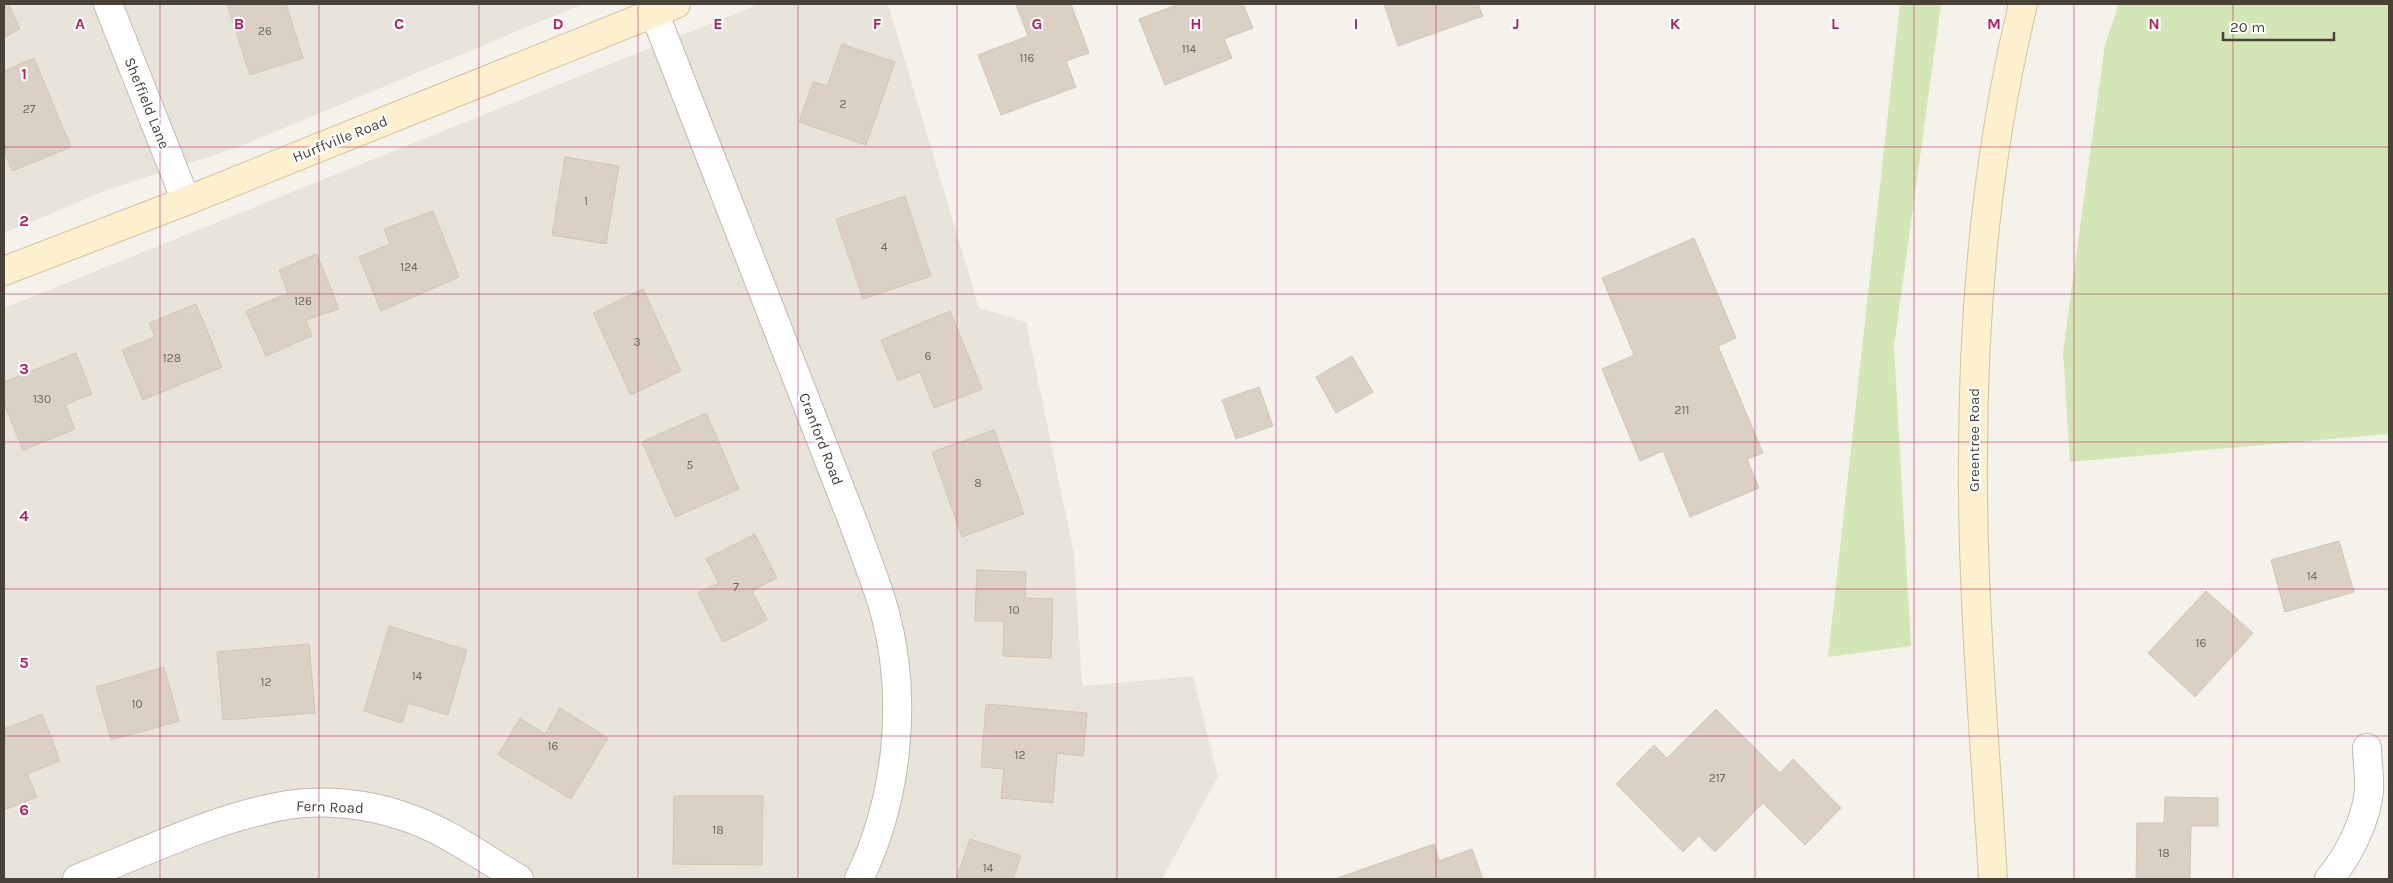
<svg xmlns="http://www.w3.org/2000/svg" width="2393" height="883" font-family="Karla,sans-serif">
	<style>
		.residential { fill: #e9e4da }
		.green { fill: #d3e7b6 }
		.building { fill: #dad0c4; stroke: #d1c5b4 }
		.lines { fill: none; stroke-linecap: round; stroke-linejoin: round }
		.street-casing { stroke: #c1b9ae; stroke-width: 30 }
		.secondary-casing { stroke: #d3c39d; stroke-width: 30 }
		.street { stroke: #fff; stroke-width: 28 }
		.secondary { stroke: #fdf0ce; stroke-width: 28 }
		.grid { fill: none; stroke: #c2185b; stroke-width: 1; stroke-opacity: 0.55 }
		.labels { text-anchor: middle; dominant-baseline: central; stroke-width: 4.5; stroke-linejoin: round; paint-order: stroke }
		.number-label { font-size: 12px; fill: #6d665c }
		.street-label { font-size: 15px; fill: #494239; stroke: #fff }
		.grid-label { font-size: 16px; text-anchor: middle; font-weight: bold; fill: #c2185b; stroke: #fff; stroke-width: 4.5; stroke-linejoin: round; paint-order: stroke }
	</style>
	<rect width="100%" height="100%" fill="#f5f2ec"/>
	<!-- residential -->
	<path class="residential" d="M4 4H583L236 148 110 189 4 233Z
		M759 4H888L979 308 1026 322 1074 554 1082 686 1193 676 1218 777 1162 879H4V308Z"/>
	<!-- green -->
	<path class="green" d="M1900 4H1941L1894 347 1911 646 1828 657Z
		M2119 4H2389V434L2070 462 2063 352 2105 44Z"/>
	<!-- building -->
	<path class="building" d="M4 4H8L20 29 4 37Z
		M227 4H286L303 58 250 75Z
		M1016 4H1071L1089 53 1066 61 1076 87 1001 115 978 55 1028 36Z
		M1179 4H1243L1253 28 1224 39 1232 58 1165 85 1139 19Z
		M1384 4H1478L1483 16 1398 46Z
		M842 44 895 62 866 145 799 122 813 82 827 86Z
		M34 58 71 147 12 171 4 151V71Z
		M565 157 619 166 606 244 552 235Z
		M905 196 931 276 863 299 836 219Z
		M433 211 459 277 381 311 359 257 390 244 384 229Z
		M1694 238 1736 338 1718 346 1763 453 1747 459 1759 488 1690 517 1663 451 1640 461 1602 369 1634 355 1602 278Z
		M317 254 339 309 306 320 312 336 266 356 246 311 288 293 279 270Z
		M643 289 681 371 631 395 593 313Z
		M196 304 222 367 143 400 122 350 155 337 149 323Z
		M950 311 982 389 934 408 920 372 898 381 881 340Z
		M76 353 92 394 65 405 75 429 23 450 4 404V382Z
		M1352 356 1373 392 1336 413 1316 377Z
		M1259 387 1273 426 1236 439 1222 400Z
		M706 413 739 489 675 517 642 442Z
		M994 430 1024 514 962 537 932 452Z
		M755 534 777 578 752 591 767 620 723 642 698 593 719 583 706 559Z
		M2339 541 2354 592 2285 612 2271 560Z
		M977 570 1026 572 1025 598 1053 599 1051 658 1003 656 1004 621H975Z
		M2206 591 2253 633 2195 697 2148 653Z
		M389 626 467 650 448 715 408 703 402 723 364 711Z
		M309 644 315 713 223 720 217 652Z
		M164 667 179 721 111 740 96 687Z
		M986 704 1087 713 1083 756 1057 753 1053 803 1001 798 1004 769 981 767Z
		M560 708 608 738 571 799 498 755 520 718 545 734Z
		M1716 709 1780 773 1793 759 1841 808 1805 845 1763 803 1715 852 1699 836 1683 852 1616 784 1654 745 1667 758Z
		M42 714 60 761 27 774 37 797 4 810V729Z
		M674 796H763L762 865 673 864Z
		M2165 797 2218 798V826H2191L2190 879H2136L2137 823H2164Z
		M970 839 1021 856 1013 879H956Z
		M1434 844 1439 861 1472 849 1483 879H1335Z"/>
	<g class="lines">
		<defs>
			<path id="street" d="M108 4 186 201
				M654 12 855 527C865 555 877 584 885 613 908 699 898 799 859 879
				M77 879C145 852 214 818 287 805 324 799 368 804 403 816 444 829 482 857 519 879
				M2329 879C2348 857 2366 821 2369 791 2370 777 2367 762 2367 748"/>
			<path id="secondary" d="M4 271 186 201 676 4
				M1993 879C1985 740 1972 600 1973 460 1973 307 1987 153 2023 4"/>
		</defs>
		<!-- street casing -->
		<use href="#street" class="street-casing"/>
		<!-- secondary casing -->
		<use href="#secondary" class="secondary-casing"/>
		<!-- street -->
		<use href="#street" class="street"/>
		<!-- secondary -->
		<use href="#secondary" class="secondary"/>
	</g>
	<!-- grid -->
	<path class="grid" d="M160 4V879M319 4V879M479 4V879M638 4V879M798 4V879M957 4V879M1117 4V879M1276 4V879M1436 4V879M1595 4V879M1755 4V879M1914 4V879M2074 4V879M2233 4V879M4 147H2389M4 294H2389M4 442H2389M4 589H2389M4 736H2389"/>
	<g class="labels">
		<!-- number labels -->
		<g class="number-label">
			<text x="265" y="31">26</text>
			<text x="1189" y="49">114</text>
			<text x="1027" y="58">116</text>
			<text x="843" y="104">2</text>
			<text x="29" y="109">27</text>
			<text x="586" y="201">1</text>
			<text x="884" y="247">4</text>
			<text x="409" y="267">124</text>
			<text x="303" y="301">126</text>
			<text x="637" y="342">3</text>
			<text x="928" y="356">6</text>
			<text x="172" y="358">128</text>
			<text x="42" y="399">130</text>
			<text x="1682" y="410">211</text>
			<text x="690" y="465">5</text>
			<text x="978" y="483">8</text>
			<text x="2312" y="576">14</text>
			<text x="736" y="587">7</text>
			<text x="1014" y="610">10</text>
			<text x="2201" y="643">16</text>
			<text x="417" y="676">14</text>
			<text x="266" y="682">12</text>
			<text x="137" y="704">10</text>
			<text x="553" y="746">16</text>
			<text x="1020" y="755">12</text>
			<text x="1717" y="778">217</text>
			<text x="718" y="830">18</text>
			<text x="2164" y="853">18</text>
			<text x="988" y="868">14</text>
		</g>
		<!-- street labels -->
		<g class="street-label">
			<text transform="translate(147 103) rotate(68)">Sheffield Lane</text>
			<text transform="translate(340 139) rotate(-22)">Hurffville Road</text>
			<text transform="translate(821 439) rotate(69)">Cranford Road</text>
			<text transform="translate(1974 440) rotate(-90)">Greentree Road</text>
			<text transform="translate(330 807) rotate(2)">Fern Road</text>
		</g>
	</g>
	<g class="grid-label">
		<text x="80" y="29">A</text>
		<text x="239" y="29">B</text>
		<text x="399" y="29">C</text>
		<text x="558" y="29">D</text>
		<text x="718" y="29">E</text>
		<text x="877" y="29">F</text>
		<text x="1037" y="29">G</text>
		<text x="1196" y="29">H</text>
		<text x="1356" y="29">I</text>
		<text x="1516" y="29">J</text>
		<text x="1675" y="29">K</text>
		<text x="1835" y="29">L</text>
		<text x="1994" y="29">M</text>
		<text x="2154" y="29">N</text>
		<text x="24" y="79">1</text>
		<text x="24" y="226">2</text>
		<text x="24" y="374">3</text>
		<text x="24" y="521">4</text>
		<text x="24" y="668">5</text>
		<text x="24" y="815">6</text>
	</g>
	<!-- border -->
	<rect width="2393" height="883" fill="none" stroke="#494239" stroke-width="10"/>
	<!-- scale -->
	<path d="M2223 32v8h111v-8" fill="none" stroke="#494239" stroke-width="2.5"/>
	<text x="2230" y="32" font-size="15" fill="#494239" stroke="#ffffff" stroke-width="4" paint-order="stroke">20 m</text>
</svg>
